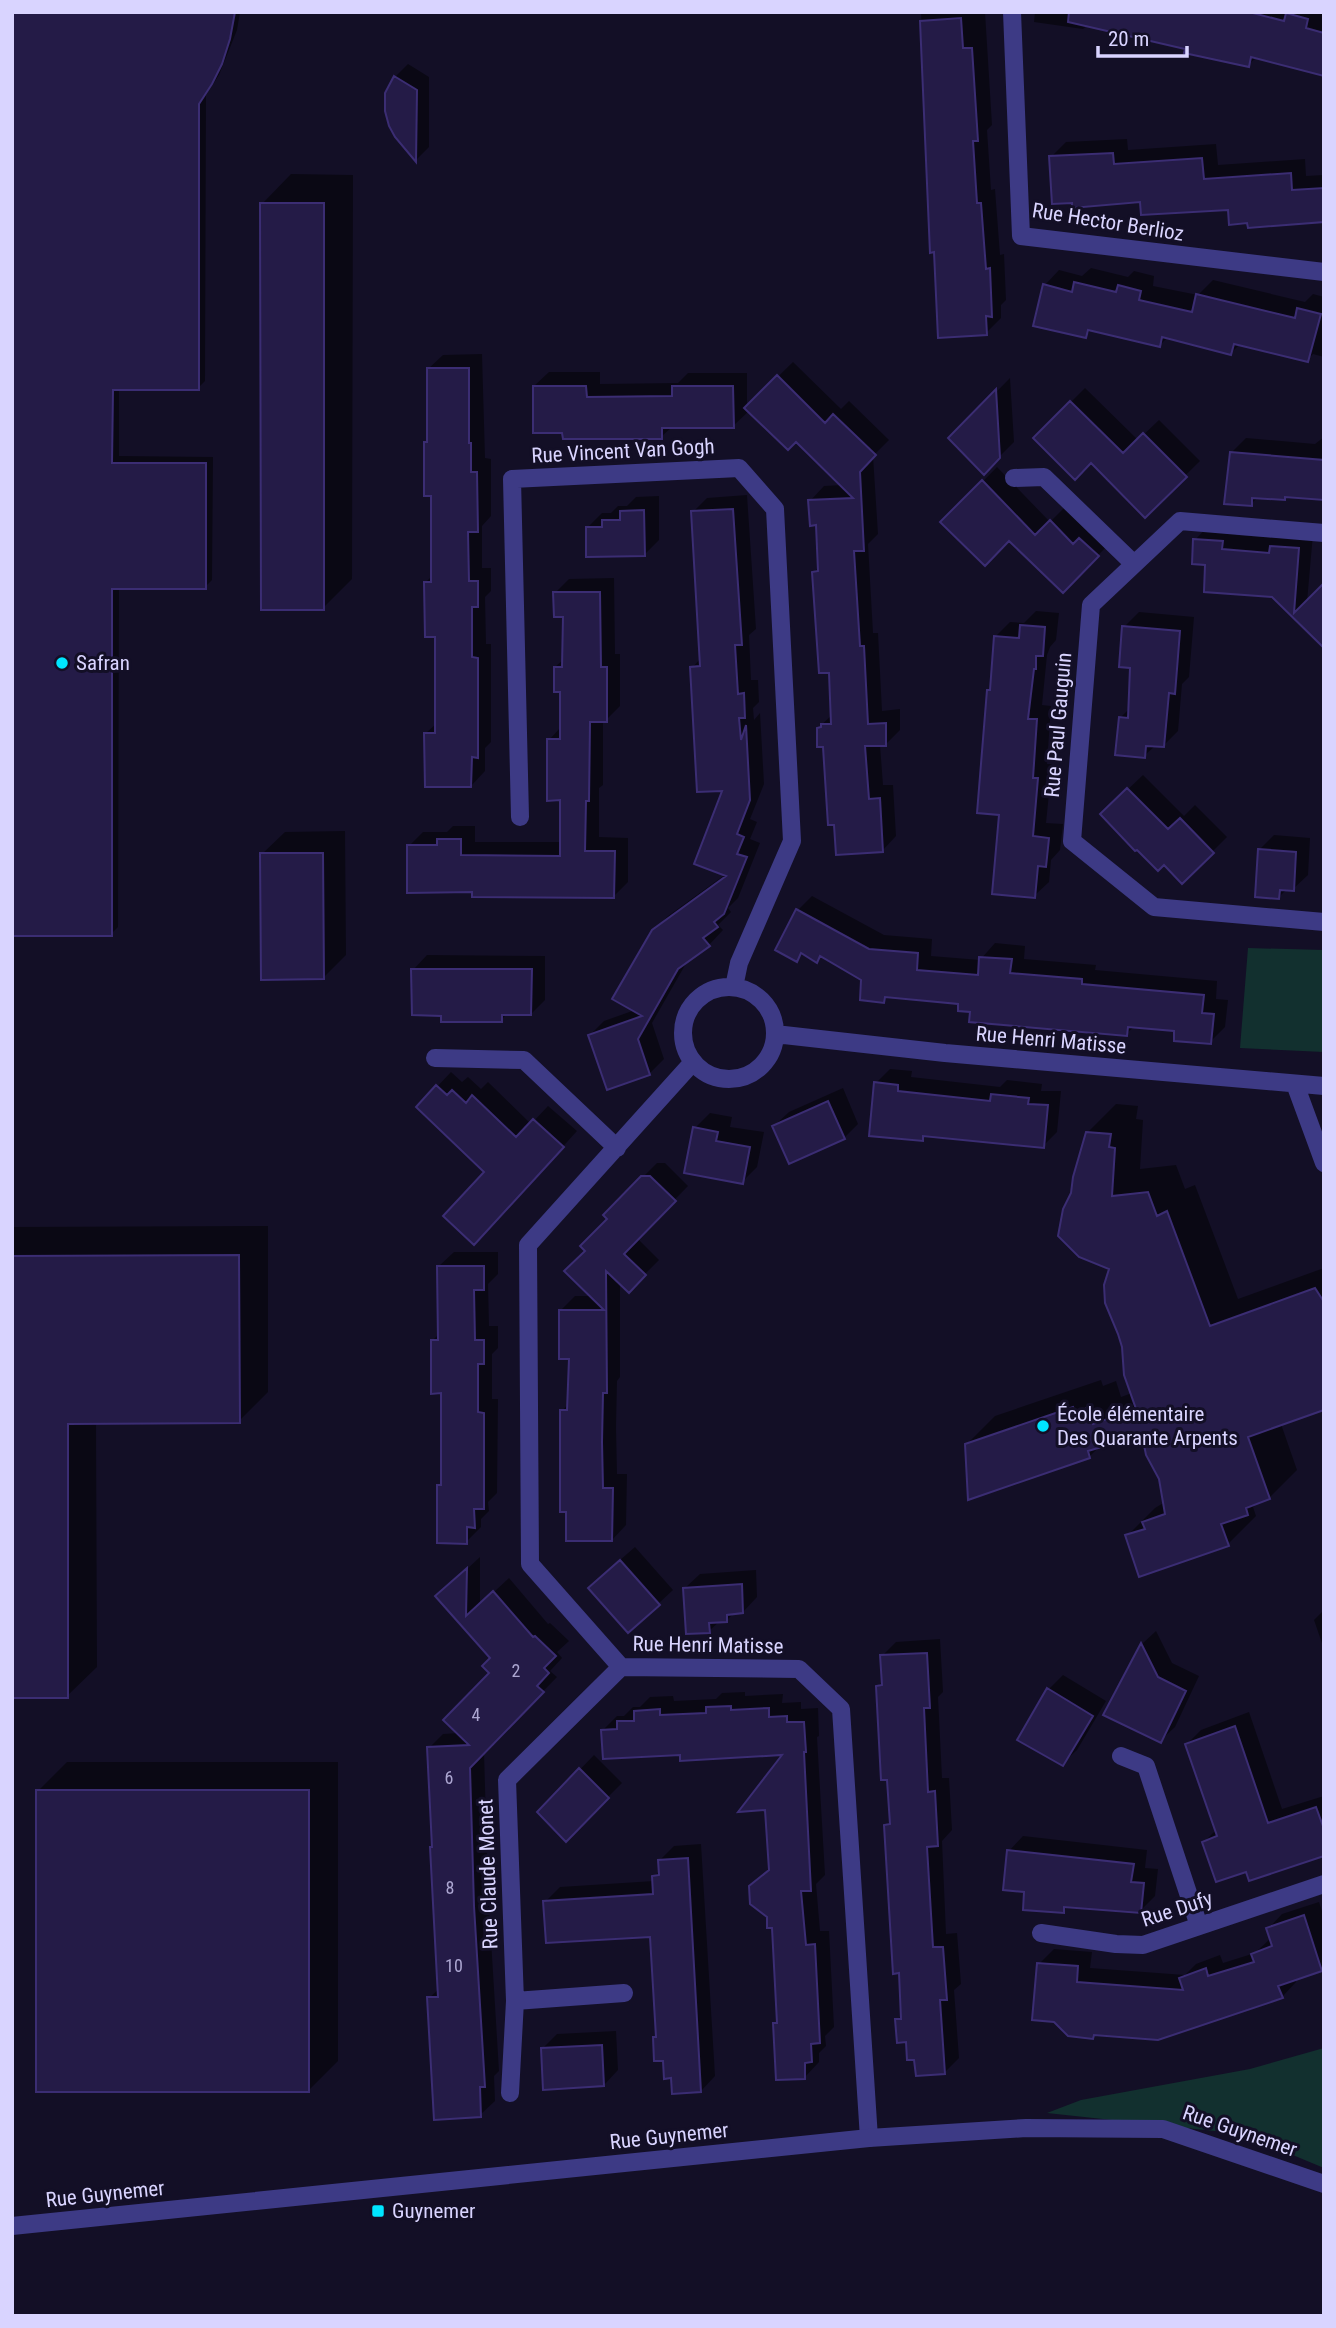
<svg xmlns="http://www.w3.org/2000/svg" width="1336" height="2328" font-family="'Roboto Condensed',sans-serif">
	<style>
		.green { fill: #12302f }
		.shadow { fill: #0007 }
		.building { fill: #241b47; stroke: #3b2d73; stroke-width: 2 }
		.lines { fill: none; stroke-linecap: round; stroke-linejoin: round }
		.minor { stroke: #3d3a85; stroke-width: 18 }
		.tertiary { stroke: #3d3a85; stroke-width: 18 }
		.poi-dot { fill: #00e5ff; stroke: #130f26; stroke-width: 2.5 }
		.labels { text-anchor: middle; dominant-baseline: central; stroke-width: 6; stroke-linejoin: round; paint-order: stroke }
		.number-label { font-size: 18px; fill: #aca6d1 }
		.street-label { font-size: 21px; fill: #d9d4ff; stroke: #130f26 }
		.poi-label { font-size: 21px; fill: #d9d4ff; stroke: #130f26; text-anchor: start }
	</style>
	<rect width="100%" height="100%" fill="#130f26"/>
	<!-- green -->
	<path class="green" d="M1248 948 1324 950V1052L1240 1048Z
		M1324 2048V2168L1242 2134 1047 2113 1081 2100 1250 2069Z"/>
	<!-- shadow -->
	<path class="shadow" d="M12 12H240L237 30 219 75 206 95 205 381 198 388H119V456L213 457 212 580 205 587H119L118 927 111 934Z
		M921 12H985L992 125 987 130 991 190 995 189 1000 255 1004 254 1006 300 1001 305V318L986 333 935 251H932Z
		M1035 12H1319L1324 15V73L1257 57 1248 65 1187 48 1088 25 1083 29 1034 22Z
		M408 64 429 77V147L416 160 397 136 395 77Z
		M1127 139 1128 150 1216 144 1218 165 1305 159 1306 176 1324 175V223V220L1249 222 1230 208 1142 200 1051 157 1066 142Z
		M291 174 353 175 352 579 323 608 262 204Z
		M1091 268 1128 277 1134 271 1154 276 1153 286 1198 295 1213 280 1305 302 1313 294 1324 297V357L1313 354 1307 360 1240 344 1231 353 1168 337 1160 345 1092 329 1085 336 1045 285 1059 270 1082 276Z
		M482 354 485 458 491 459V516L482 526V568H491V591L485 597 486 644H491V742L485 748V771L471 786 426 733 437 723 436 635 426 582 433 575 428 369 443 355Z
		M793 362 841 409 849 401 889 440 873 456 878 534 868 544 873 633H878L882 711 900 709V730L885 745H880L883 785H893L896 836 882 851 825 745 818 728 832 715 830 671 814 572 820 566 818 523 810 501 824 486 843 485 796 439 749 411 733 426H673L661 437 564 431 534 386 549 372H600V384L678 383 688 373H747V407Z
		M1010 378 1014 442 998 458 951 438Z
		M1085 388 1138 440 1159 420 1200 461 1145 515 1091 461 1035 438Z
		M1324 437V498L1258 497 1251 504 1231 453 1246 438 1315 444Z
		M997 467 1050 522 1065 507 1112 541 1063 591 1009 538 943 522Z
		M747 495 756 629 749 635 751 680H758L759 702 753 708 754 720 760 713 764 784 750 819 757 822 750 839 760 843 738 898 728 908 731 912 718 925 723 930 709 945 688 960 652 1023 664 1059 649 1074 590 1035 604 1021 635 1010 653 931 668 916 726 874 724 789 692 668 701 658 693 512 707 498Z
		M659 496V540L644 555 587 528 602 513H611L618 506H627L636 497Z
		M1209 525 1237 527 1236 535 1280 538 1286 532 1313 534 1307 602 1324 646 1273 595 1207 563 1195 540Z
		M614 578 615 654H620V706L606 720H603V785L599 788V837L628 838V882L614 896 474 890 409 846 423 832H447L453 826H475V842H562V799L549 740 561 727V691L555 667 564 659 565 615 555 593 569 579Z
		M1036 611 1059 613 1056 640 1050 647 1047 655 1042 705 1051 706 1047 764H1052L1046 823 1063 824 1060 850 1051 860 1049 882 1034 896 1000 813 989 691 992 687 996 636 1010 622 1024 623Z
		M1139 612 1194 617 1189 677 1182 684 1178 731 1164 745H1156L1144 756 1120 718 1130 708 1132 667 1124 627Z
		M1143 775 1184 816 1195 805 1227 837 1183 881 1164 863 1137 847 1102 814Z
		M345 831 346 955 323 978 262 854 285 832Z
		M1274 835 1310 838 1308 875 1293 889H1287L1279 897 1259 850Z
		M812 896 884 935 932 939 931 956 980 960 995 943 1025 946 1024 959 1096 965 1095 970 1217 981 1216 999 1228 1000 1225 1027 1210 1042 1176 1029 1135 1026 1126 1034 972 1010 960 1002 888 996 883 1001 863 979 822 955 816 961 803 953 797 960 798 910Z
		M427 955 545 956V1000L531 1014H507L501 1020 443 1014 413 970Z
		M890 1069 912 1071 911 1077 1000 1087 1007 1080 1042 1084 1041 1091H1061L1057 1132 1043 1146 926 1135 922 1139 876 1083Z
		M451 1072 462 1082 468 1077 481 1089 488 1082 531 1124 548 1106 577 1131 488 1229 486 1172 418 1107Z
		M843 1088 858 1124 844 1138 774 1126 789 1112Z
		M1116 1104 1138 1106 1136 1119 1143 1120 1140 1169 1176 1165 1185 1189 1195 1185 1238 1299 1324 1268V1408L1281 1424 1297 1470 1269 1498 1259 1502 1253 1507 1256 1516 1228 1544 1127 1536 1155 1508 1165 1502 1161 1479 1143 1433 1100 1446 1090 1456 970 1498 966 1445 995 1416 1101 1380 1103 1386 1116 1381 1121 1397 1132 1393 1111 1268 1073 1193 1088 1132Z
		M710 1113 732 1117 730 1127 764 1132 757 1167 742 1182 695 1128Z
		M657 1163H665L688 1186 637 1238 659 1260 629 1290 620 1282V1377L617 1381 616 1427 617 1474H627L626 1525 612 1540 562 1411 569 1403 571 1357 561 1310 575 1296H592L587 1251 609 1219 605 1215Z
		M268 1226V1392L239 1421 96 1422 97 1667 67 1696 12 1697V1227Z
		M454 1252H498V1274L488 1284 489 1326H498V1348L492 1354V1399H498L497 1493 488 1502 489 1511 481 1519V1527L466 1542 439 1486 443 1481V1392L433 1340 439 1334V1266Z
		M635 1547 673 1590 658 1604 604 1574Z
		M480 1557V1605L509 1578 548 1624 550 1623 569 1641 557 1652 562 1658 550 1671 557 1677 484 1752 488 1890 499 2071 494 2076 495 2101 480 2115 429 1998 440 1988 429 1748 443 1734 459 1733 491 1673 493 1658 438 1596Z
		M756 1570 757 1597 743 1612H735L727 1620 720 1621 709 1631 685 1588 700 1574Z
		M1324 1610V1649L1314 1620Z
		M1156 1631 1172 1663 1199 1676 1175 1727 1160 1741 1106 1715 1142 1644Z
		M940 1639 943 1692 938 1697 942 1778H949L952 1830 942 1841 946 1934 957 1933 961 1984 954 1990 959 2058 945 2072 916 2058 897 2020 902 2015 901 1971 886 1825 892 1820 878 1686 883 1681 882 1656 896 1642Z
		M1063 1675 1106 1701 1077 1750 1062 1764 1049 1689Z
		M745 1692V1696L783 1694 782 1703 801 1702V1709L818 1708 819 1736 817 1737 825 1875 816 1884 820 1931H829L834 2027 825 2036 826 2046 819 2053V2062L805 2077 774 2024 779 2019 774 1926 751 1887 770 1868 786 1753H681L603 1730 617 1716H624L633 1707H640L650 1697 673 1696 674 1701 716 1699 722 1693Z
		M1249 1712 1282 1809 1324 1796V1854L1248 1870 1204 1842 1216 1830 1187 1744 1201 1730Z
		M594 1755 622 1783 566 1839 539 1812Z
		M67 1762H338V2061L309 2090 38 1791Z
		M1023 1836 1147 1850 1145 1868 1158 1869 1155 1896 1140 1911 1069 1905 1063 1912 1009 1851Z
		M701 1844 715 2076 701 2091 673 2076 654 2038 657 2035 652 1936 545 1902 560 1887 654 1881V1877L660 1870V1860L674 1846Z
		M1319 1902 1324 1917V1969L1295 1979 1296 1982 1282 1997 1097 2033 1093 2037 1039 1964 1054 1949 1092 1952 1090 1968 1185 1975 1196 1964 1220 1955 1223 1963 1255 1953 1271 1938 1268 1929 1282 1914Z
		M616 2031 618 2070 604 2085 543 2048 557 2034Z"/>
	<!-- building -->
	<path class="building" d="M12 12H235L230 39 222 64 212 84 199 104V390H113L112 463H206V589H112V936H12Z
		M1069 12H1249L1284 21 1286 13 1308 19 1306 28 1324 33V76L1251 57 1249 67 1184 53 1185 49 1068 22Z
		M961 18 963 48H972L978 141H973L977 203H981L986 269 990 268 992 317 986 316 987 335 938 338 934 252 930 253 920 21Z
		M394 76 417 90 416 162 395 137 389 126 385 111V93Z
		M1113 153 1114 164 1202 158 1204 179 1291 173 1292 190 1324 188V222L1248 228 1247 223 1229 225 1228 210 1141 215 1140 202 1072 208V203L1052 204 1049 156Z
		M260 203H324V610H261Z
		M1074 282 1116 292 1118 285 1141 291 1139 300 1192 312 1196 294 1295 318 1297 308 1321 314 1308 362 1234 344 1231 355 1162 337 1160 347 1088 330 1086 338 1033 326 1043 284 1072 292Z
		M427 368H469V443H471V472H477L478 532H468L469 581H478V607H472V657L478 658V758L472 757 471 787H425L424 733H435V637H425L424 582H431V496H424V442H427Z
		M777 375 825 423 833 414 876 455 860 472 864 551H854L860 646H864L868 724 886 723V746H865L869 799 880 798 883 852 836 855 834 825H828L823 747H817V728L821 727V724H831L829 673H819L812 572 818 571 816 525 810 526 808 500 853 498 796 442 788 450 744 408Z
		M533 386H586L587 397 672 396V386H733L734 428H662V439H563L562 433H533Z
		M996 389 1000 458 984 475 948 438Z
		M1070 401 1123 453 1143 433 1187 477 1145 518 1091 463 1075 480 1033 438Z
		M1230 452 1324 460V500L1285 497V500L1252 498V506L1224 504Z
		M982 480 1035 535 1050 520 1073 544 1079 538 1099 556 1063 593 1009 541 985 566 940 522Z
		M733 509 742 645H735L738 694 744 693 745 718H739L741 740 746 725 750 800 737 834 744 837 737 854 747 857 724 914 714 922 718 927 703 938 710 946 678 969 638 1039 650 1075 607 1090 588 1035 642 1016 612 999 652 930 726 876 694 864 722 791 697 792 690 667 700 666 691 511Z
		M644 510 645 556 586 557V527H602V520H620V511Z
		M1193 539 1223 541 1222 549 1269 553 1270 546 1299 548 1294 613 1324 583V648L1272 597 1204 592 1205 565 1192 564Z
		M553 592H600L601 667H607V722H590L589 801H586L585 851H615L614 898 472 897V892L407 893V845H437V839H461V855L560 856V800L547 801V739H560V692H554V667H562L563 617H554Z
		M1020 625 1045 627 1043 656H1036V669H1034L1028 719H1037L1033 778H1038L1033 836 1049 838 1046 867 1038 866 1035 898 992 894 999 815 977 813 987 690H990L994 636 1019 638Z
		M1122 626 1180 631 1175 694 1169 693 1164 747 1146 746 1145 758 1115 755 1119 717 1128 718 1130 668 1119 667Z
		M1127 788 1168 829 1180 818 1214 853 1182 884 1164 865 1158 871 1137 850 1135 851 1100 814Z
		M1258 849 1296 852 1294 891 1280 890 1279 899 1255 897Z
		M260 853H323L324 979 261 980Z
		M796 909 869 949 918 953 917 970 978 975 979 957 1012 959 1010 973 1082 979V984L1204 995 1202 1013 1214 1014 1211 1044 1174 1041V1031L1128 1027 1127 1036 969 1022 970 1012 958 1011V1004L885 997 884 1003 860 1000 861 980 820 956 817 963 801 953 797 962 775 950Z
		M411 969H532L531 1015H502V1022H441V1016L412 1015Z
		M874 1082 898 1085V1091L990 1101 991 1094 1029 1098 1028 1104 1048 1105 1044 1148 923 1136V1141L869 1136Z
		M436 1085 447 1095 452 1090 466 1103 472 1095 516 1137 533 1119 564 1147 474 1245 443 1216 484 1172 416 1107Z
		M828 1101 845 1139 789 1164 772 1126Z
		M693 1127 718 1132 716 1141 750 1147 743 1184 684 1173Z
		M1086 1132 1111 1134 1109 1147 1115 1148 1112 1196 1148 1192 1157 1216 1167 1211 1210 1326 1315 1288 1324 1302V1410L1248 1437 1270 1499 1246 1508 1248 1515 1221 1524 1229 1546 1139 1577 1125 1535 1145 1529 1142 1522 1165 1514 1159 1479 1146 1455 1142 1435 1088 1451 1090 1458 968 1500 965 1444 1073 1407 1075 1413 1087 1408 1093 1424 1136 1409 1124 1375 1122 1347 1118 1334 1105 1303 1104 1285 1109 1269 1079 1257 1058 1236 1063 1209 1071 1193 1073 1177Z
		M641 1176H650L676 1201 624 1254 646 1275 629 1293 606 1271 607 1393H603L602 1442 603 1488H613L612 1541H566V1512H560V1410H567L569 1359H559V1310H604L564 1271 585 1251 580 1246 607 1219 603 1215Z
		M239 1255 240 1423 68 1424V1698H12V1256Z
		M437 1266H484V1290H474L475 1340H484V1364H478V1412L484 1413V1509H474L475 1528 467 1527V1544L437 1543V1485H441V1393L431 1394V1340H438Z
		M620 1560 660 1605 628 1633 588 1588Z
		M467 1568 466 1616 493 1591 533 1637 535 1636 556 1656 544 1668 549 1673 537 1686 544 1692 470 1768 474 1906 485 2087H480L481 2117 434 2120 427 1997H438L430 1847H432L427 1747 469 1745 443 1720 489 1673 482 1666 490 1658 435 1596Z
		M742 1584 743 1613 727 1615V1622L709 1623 710 1633 686 1634 683 1588Z
		M1141 1643 1158 1677 1186 1691 1161 1743 1103 1715Z
		M927 1653 930 1708H924L928 1792 935 1791 938 1846 927 1847 933 1947H943L947 2000H940L945 2074 916 2076 914 2060H907L906 2042 897 2043 895 2019H901L899 1973 893 1974 884 1825 890 1824 887 1780H881L876 1686 882 1685 880 1655Z
		M1047 1688 1093 1716 1063 1766 1017 1740Z
		M731 1706V1710L769 1708V1717L787 1716V1722H804L806 1752H804L811 1891H801L806 1945 815 1944 820 2043 811 2044 812 2062 805 2063V2079L776 2080 773 2023H777L772 1928H767V1917L750 1904 749 1886 769 1870 765 1810 738 1812 782 1755 680 1761V1755L603 1759 601 1730 617 1729V1721H634V1711L660 1709V1715L706 1713V1707Z
		M1235 1726 1268 1823 1316 1807 1324 1829V1856L1249 1881 1246 1872 1216 1882 1202 1842 1217 1836 1185 1744Z
		M579 1768 609 1798 566 1842 537 1812Z
		M36 1790H309V2092H36Z
		M1007 1850 1134 1864 1131 1882 1144 1883 1141 1913 1064 1907V1913L1023 1910 1024 1892 1003 1890Z
		M688 1858 701 2092 672 2094 671 2078 664 2079 663 2061H654L653 2037H656L650 1937 546 1943 543 1901 653 1894 652 1876 659 1875 658 1860Z
		M1304 1915 1322 1971 1278 1986 1283 1998 1158 2040 1094 2035 1093 2039 1068 2036 1054 2022 1032 2020 1037 1963 1078 1966 1077 1982 1183 1990 1179 1978 1206 1968 1208 1976 1254 1962 1251 1954 1272 1946 1266 1928Z
		M602 2045 604 2086 543 2090 541 2048Z"/>
	<g class="lines">
		<!-- minor -->
		<path class="minor" d="M1012 12 1021 236 1324 272
			M1014 478 1044 477 1134 564
			M1324 533 1180 521 1091 605 1072 841 1154 907 1324 922
			M520 817 512 479 739 468 775 509 792 841 739 963 734 987
			M683 1033a46 46 0 1 1 92 0a46 46 0 1 1-92 0Z
			M775 1034 945 1053 1324 1086
			M435 1058 524 1060 617 1148
			M693 1062 528 1245 530 1564 621 1667 799 1669 841 1709 869 2138
			M1295 1084 1324 1163
			M621 1667 507 1780 515 2001 624 1993
			M1121 1756 1146 1766 1199 1926
			M1041 1933 1116 1944 1143 1945 1324 1884
			M510 2093 515 2001"/>
		<!-- tertiary -->
		<path class="tertiary" d="M12 2226 869 2138 1026 2128 1163 2129 1324 2184"/>
	</g>
	<!-- markers -->
	<g class="poi-dot">
		<circle cx="62" cy="663" r="7"/>
		<circle cx="1043" cy="1426" r="7"/>
		<rect x="371" y="2204" width="14" height="14" rx="3.5"/>
	</g>
	<g class="labels">
		<!-- number labels -->
		<g class="number-label">
			<text x="516" y="1670">2</text>
			<text x="476" y="1714">4</text>
			<text x="449" y="1777">6</text>
			<text x="450" y="1887">8</text>
			<text x="454" y="1965">10</text>
		</g>
		<!-- street labels -->
		<g class="street-label">
			<text transform="translate(1108 222) rotate(9)">Rue Hector Berlioz</text>
			<text transform="translate(623 451) rotate(-3)">Rue Vincent Van Gogh</text>
			<text transform="translate(1058 725) rotate(-85)">Rue Paul Gauguin</text>
			<text transform="translate(1051 1040) rotate(5)">Rue Henri Matisse</text>
			<text transform="translate(708 1645) rotate(1)">Rue Henri Matisse</text>
			<text transform="translate(488 1874) rotate(-92)">Rue Claude Monet</text>
			<text transform="translate(1177 1909) rotate(-18)">Rue Dufy</text>
			<text transform="translate(1240 2131) rotate(19)">Rue Guynemer</text>
			<text transform="translate(669 2136) rotate(-6)">Rue Guynemer</text>
			<text transform="translate(105 2194) rotate(-6)">Rue Guynemer</text>
		</g>
		<!-- poi labels -->
		<g class="poi-label">
			<text x="76" y="663">Safran</text>
			<text x="1057" y="1414">École élémentaire<tspan x="1057" dy="24">Des Quarante Arpents</tspan></text>
			<text x="392" y="2211">Guynemer</text>
		</g>
	</g>
	<!-- border -->
	<rect width="1336" height="2328" fill="none" stroke="#d9d4ff" stroke-width="28"/>
	<!-- scale -->
	<path d="M1098 46v10h89v-10" fill="none" stroke="#d9d4ff" stroke-width="3.5"/>
	<text x="1108" y="46" font-size="21" fill="#d9d4ff" stroke="#130f26" stroke-width="5" paint-order="stroke">20 m</text>
</svg>
